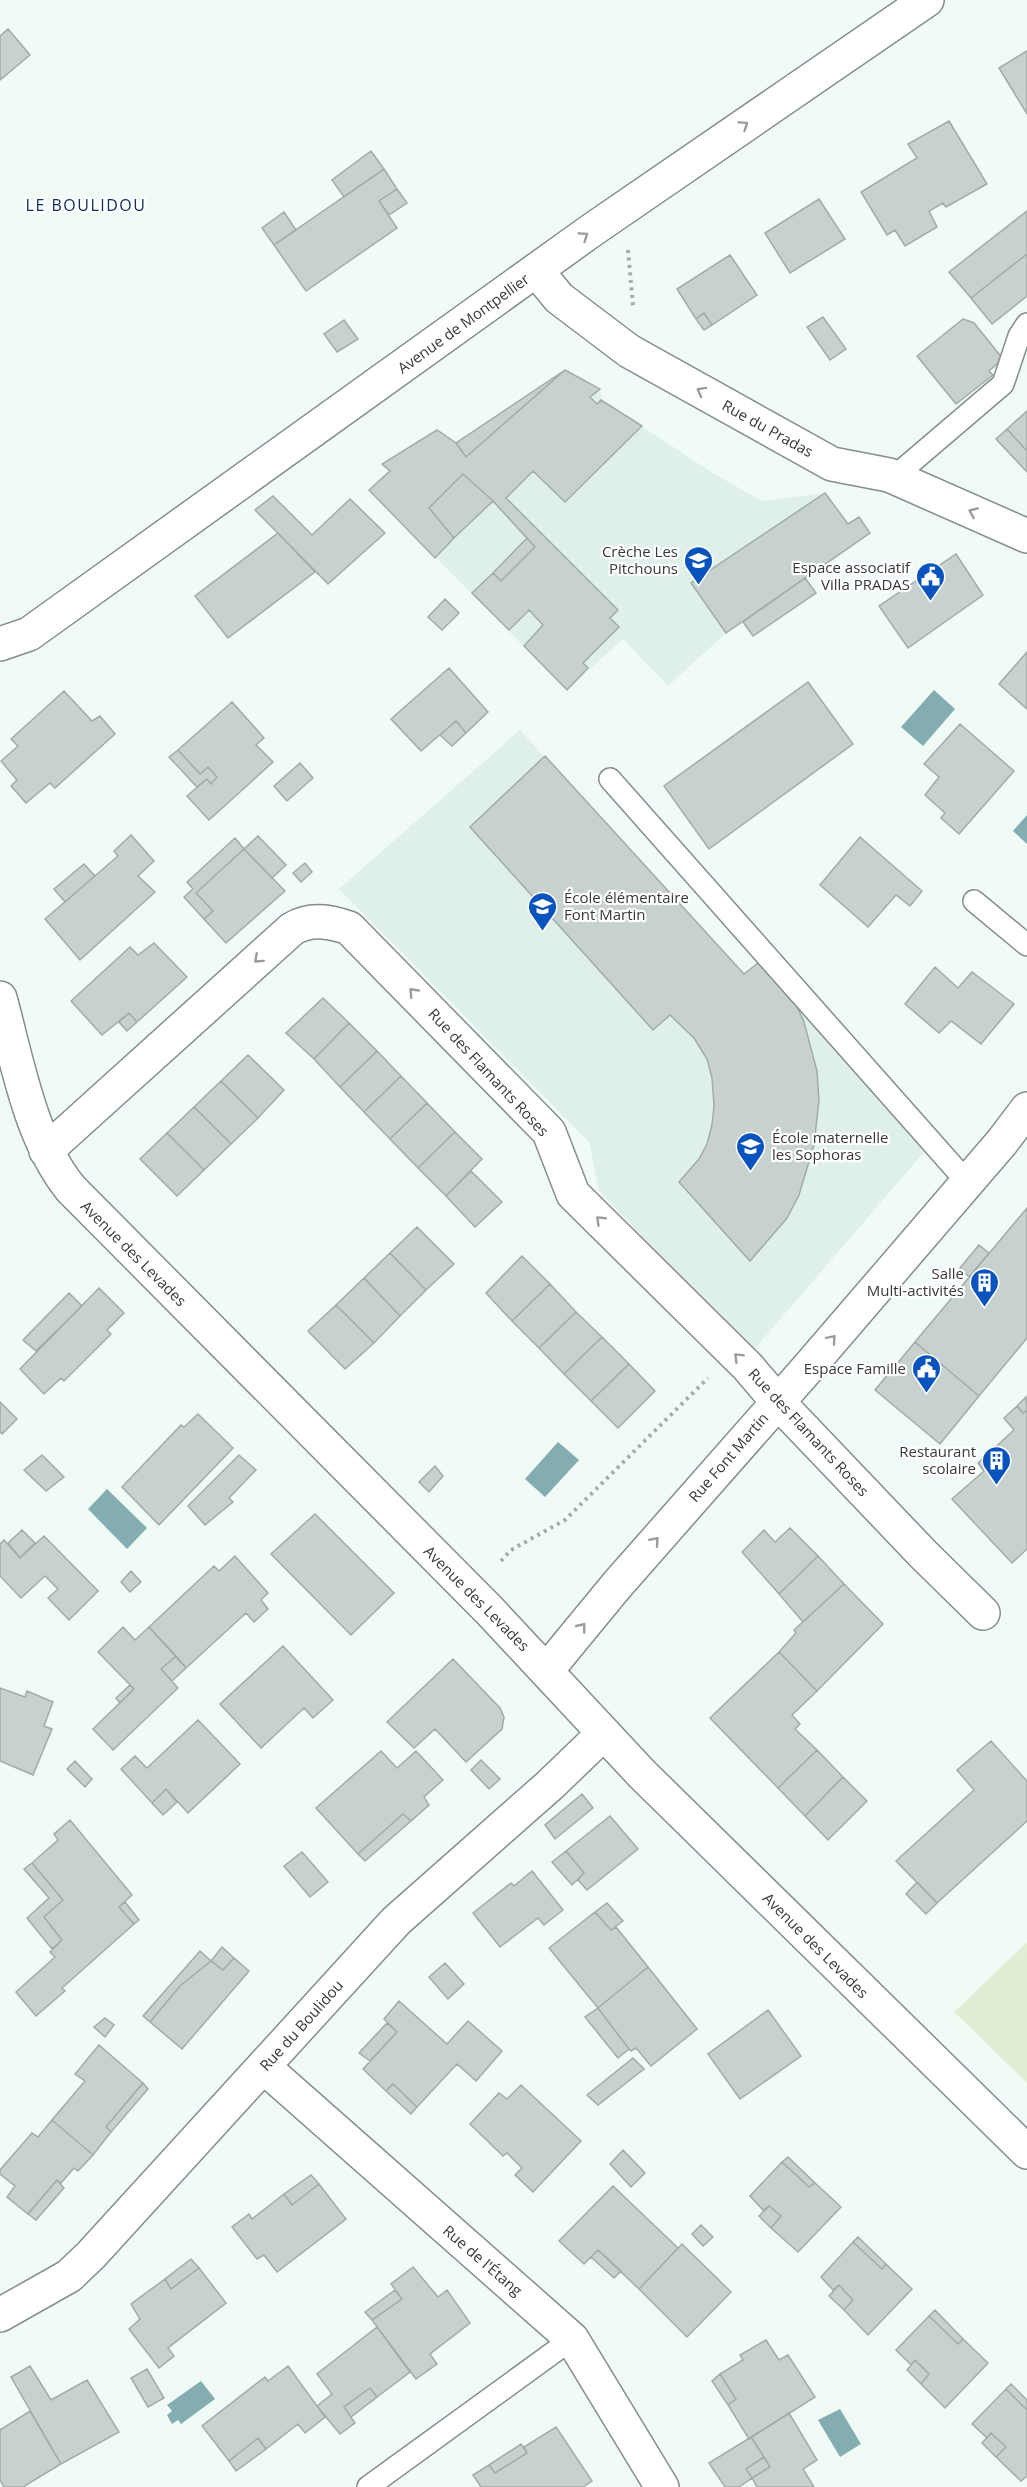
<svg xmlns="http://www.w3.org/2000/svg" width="1027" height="2487" font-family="'Open Sans',sans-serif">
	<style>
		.built { fill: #dff0e8 }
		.green { fill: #e0eed3 }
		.water { fill: #84adb1 }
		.building { fill: #c7d1cf; stroke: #a1aba9; stroke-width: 1.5 }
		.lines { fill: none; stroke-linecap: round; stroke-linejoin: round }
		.service-casing { stroke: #858e8a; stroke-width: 24 }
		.minor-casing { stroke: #858e8a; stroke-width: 36 }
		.path { stroke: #a5aca9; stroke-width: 4; stroke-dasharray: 3 4.5; stroke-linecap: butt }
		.service { stroke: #fff; stroke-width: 21 }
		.minor { stroke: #fff; stroke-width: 33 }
		.oneway { stroke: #9a9c9c }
		.labels { text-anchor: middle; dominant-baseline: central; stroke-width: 4.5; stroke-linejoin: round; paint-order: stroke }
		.street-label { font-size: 15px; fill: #363a38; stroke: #fff }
		.poi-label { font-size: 15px; fill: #363a38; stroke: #fff; text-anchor: end }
		.neighbourhood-label { font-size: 16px; letter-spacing: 1.5px; fill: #0e2f63; stroke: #fff }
	</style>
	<rect width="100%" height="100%" fill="#f1fbf6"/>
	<!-- built -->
	<path class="built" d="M565 370 600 389 602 400 711 472 762 501 825 493 847 524 859 517 870 533 806 578 816 593 753 636 743 622 726 633 668 686 623 639 567 690 369 490 389 471 382 464 437 430 456 443Z
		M520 730 744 974 763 959 924 1152 752 1352 599 1191 589 1142 339 889Z"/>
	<!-- green -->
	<path class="green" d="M1027 1942V2083L954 2012Z"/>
	<!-- water -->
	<path class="water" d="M934 690 955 709 923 746 901 727Z
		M1027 815V844L1013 831Z
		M558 1442 579 1460 545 1497 525 1479Z
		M107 1489 147 1528 127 1549 88 1509Z
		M201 2381 215 2399 181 2424 178 2420 172 2424 167 2415 172 2411 167 2405Z
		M840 2409 861 2444 840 2457 818 2420Z"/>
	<!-- building -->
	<path class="building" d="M8 29 30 55 0 80V36Z
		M1027 51V114L999 68Z
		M949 121 987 184 946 207 943 203 929 211 937 227 905 246 895 230 887 235 861 192 917 158 908 144Z
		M371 151 384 169 344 197 332 180Z
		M384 169 397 189 379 201 397 228 306 291 274 245Z
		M397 189 407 203 389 215 379 201Z
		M819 199 845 239 790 273 765 233Z
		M1027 211V254L971 298 949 272Z
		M284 212 296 230 274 245 262 228Z
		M1027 254V296L992 324 971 298Z
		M730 255 757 295 712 325 704 313 696 319 677 289Z
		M704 313 712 325 704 330 696 319Z
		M823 317 846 349 830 360 807 327Z
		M963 319 974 323 1003 359 989 371 993 375 956 404 917 356Z
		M344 320 358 339 337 352 324 334Z
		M565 370 600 389 590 397 597 404 601 400 642 426 565 502 533 471 506 498 618 610 610 618 619 627 583 663 588 668 567 690 524 646 543 625 529 610 509 630 472 593 493 573 501 581 535 547 493 501 463 474 429 508 454 538 435 558 369 490 390 471 382 464 437 430 456 443 466 457Z
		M565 370 466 457 456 443Z
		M1027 411V451L1007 429Z
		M1007 429 1027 451V472L996 439Z
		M463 474 493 501 454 538 429 508Z
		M825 493 848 524 859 517 870 533 726 633 691 583Z
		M273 496 312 535 350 499 385 533 328 584 255 510Z
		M278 533 315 572 228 638 195 596Z
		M527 538 535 547 501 581 493 573Z
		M956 554 983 595 908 648 879 606Z
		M805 578 816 593 753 636 743 622Z
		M445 599 459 613 442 630 428 617Z
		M1027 652V709L999 684Z
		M449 668 488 712 466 733 456 721 421 751 391 719Z
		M808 682 853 744 709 849 664 786Z
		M64 691 92 721 100 716 115 734 55 788 50 783 26 803 11 786 17 780 1 761 18 746 11 739Z
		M232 702 264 738 256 745 273 762 209 820 187 796 207 779 211 784 217 777 208 767 200 774 178 750Z
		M456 721 466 733 452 746 440 735Z
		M960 724 1014 771 959 834 941 818 945 813 925 795 939 777 924 764Z
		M178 750 200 774 208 767 217 777 211 784 207 779 197 787 169 757Z
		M545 756 744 974 763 959 793 998 804 1022 817 1071 819 1100 814 1145 799 1195 787 1218 750 1261 679 1182 699 1159 707 1144 712 1125 714 1106 712 1078 707 1059 694 1038 670 1015 653 1030 470 827Z
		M300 763 313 778 287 801 274 786Z
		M131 835 154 861 138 876 155 892 80 960 45 919 118 856 114 851Z
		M258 836 286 865 272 878 244 849Z
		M860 837 922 891 910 906 896 895 868 927 820 885Z
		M235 838 244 849 196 893 213 911 204 919 184 897 193 889 187 882Z
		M244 849 285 891 226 943 204 919 213 911 196 893Z
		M305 863 312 872 301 882 293 873Z
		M84 864 95 876 65 902 54 889Z
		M154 943 187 977 137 1022 129 1013 102 1035 71 1001 130 947 138 955Z
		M935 967 958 988 972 972 1014 1004 981 1044 951 1021 939 1033 905 1004Z
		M323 998 349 1023 314 1059 286 1033Z
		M129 1013 137 1022 127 1031 119 1022Z
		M349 1023 377 1051 340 1087 314 1059Z
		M377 1051 401 1076 364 1112 340 1087Z
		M248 1055 284 1090 258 1118 221 1081Z
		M401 1076 427 1103 390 1139 364 1112Z
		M221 1081 258 1118 231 1144 194 1107Z
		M427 1103 455 1132 418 1168 390 1139Z
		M194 1107 231 1144 204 1170 167 1133Z
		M455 1132 482 1159 446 1196 418 1168Z
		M167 1133 204 1170 177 1196 140 1159Z
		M471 1171 502 1202 475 1227 446 1196Z
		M1027 1208V1338L979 1396 915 1342Z
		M417 1227 454 1264 426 1290 390 1253Z
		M979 1245 989 1253 969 1277 960 1268Z
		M390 1253 426 1290 400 1316 364 1278Z
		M522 1256 550 1284 512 1321 486 1293Z
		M364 1278 400 1316 374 1343 336 1305Z
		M550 1284 576 1312 539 1348 512 1321Z
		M99 1288 124 1313 107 1330 111 1334 64 1381 61 1378 44 1394 20 1369Z
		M69 1293 82 1306 36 1351 23 1340Z
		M336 1305 374 1343 345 1369 308 1331Z
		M576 1312 602 1337 564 1374 539 1348Z
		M602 1337 629 1364 591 1401 564 1374Z
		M915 1342 979 1396 940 1444 875 1390Z
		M629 1364 655 1391 618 1428 591 1401Z
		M1026 1397 1027 1410 1023 1413 1017 1406Z
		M0 1402 17 1419 2 1434 0 1432Z
		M1017 1406 1023 1413 1027 1410V1549L1012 1563 952 1499 984 1471 978 1463 1014 1430 1004 1418Z
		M198 1414 233 1448 159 1525 122 1487 181 1425 184 1427Z
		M42 1455 64 1477 46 1491 24 1470Z
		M239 1455 256 1470 229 1498 233 1502 205 1525 188 1506Z
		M435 1466 443 1476 429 1492 419 1482Z
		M315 1514 394 1593 351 1635 271 1554Z
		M790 1528 818 1556 779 1594 742 1552 764 1530 775 1542Z
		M22 1530 35 1543 20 1558 8 1543Z
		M44 1536 98 1591 69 1620 48 1598 58 1589 45 1576 21 1598 0 1576V1544L4 1540 20 1558Z
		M235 1556 268 1593 261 1600 268 1609 254 1622 246 1613 186 1668 149 1627 214 1566 219 1571Z
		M818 1556 844 1584 803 1622 779 1594Z
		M131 1571 141 1582 130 1592 121 1582Z
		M844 1584 883 1624 817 1691 779 1652 796 1633 794 1630Z
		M123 1627 135 1640 149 1627 176 1656 161 1669 178 1688 113 1750 93 1729 134 1689 98 1652Z
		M283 1646 333 1700 313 1718 304 1708 261 1748 220 1704Z
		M779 1652 817 1691 792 1715 800 1724 795 1729 817 1750 778 1788 710 1718Z
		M176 1656 186 1668 172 1681 161 1669Z
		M453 1659 500 1708 504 1717 502 1729 466 1762 435 1729 414 1748 387 1722Z
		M130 1685 134 1689 120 1703 116 1698Z
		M0 1688 25 1697 27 1691 53 1702 44 1726 52 1729 33 1775 0 1761Z
		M198 1720 240 1764 188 1813 166 1789 152 1803 121 1769 135 1756 147 1768Z
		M991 1741 1027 1781V1821L937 1903 896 1861 974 1790 957 1770Z
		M817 1750 843 1777 805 1816 778 1788Z
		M381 1751 397 1768 416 1751 443 1780 424 1797 429 1805 411 1821 403 1814 358 1854 316 1808Z
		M481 1760 500 1779 489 1789 471 1770Z
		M75 1761 92 1779 85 1787 67 1769Z
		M843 1777 867 1801 828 1840 805 1816Z
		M166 1789 177 1802 163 1815 152 1803Z
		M582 1794 593 1808 555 1839 545 1825Z
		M403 1814 411 1821 365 1861 358 1854Z
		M610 1816 638 1849 587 1890 578 1880 584 1873 566 1851Z
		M70 1820 132 1895 119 1907 134 1924 62 1988 65 1991 36 2016 16 1992 55 1957 50 1952 62 1940 44 1917 63 1900 32 1863 58 1840 54 1834Z
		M566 1851 584 1873 572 1885 552 1862Z
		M302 1852 328 1882 310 1897 284 1866Z
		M32 1863 63 1900 44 1917 62 1940 52 1949 27 1918 49 1898 24 1869Z
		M532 1871 563 1910 544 1925 538 1918 500 1947 473 1913 511 1883 514 1886Z
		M917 1882 937 1903 926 1914 906 1894Z
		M125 1902 139 1920 134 1924 119 1907Z
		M607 1903 623 1921 611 1930 595 1912Z
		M595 1912 611 1930 616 1927 648 1967 598 2008 549 1948Z
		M222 1947 234 1958 223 1970 211 1961Z
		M200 1951 211 1961 180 1986 150 2022 143 2016Z
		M234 1958 249 1971 182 2049 150 2022 180 1986 211 1961 223 1970Z
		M445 1963 464 1984 448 1999 429 1977Z
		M648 1967 697 2029 651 2066 636 2048 631 2051 629 2049 598 2008Z
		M399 2001 447 2044 468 2021 502 2051 476 2081 457 2064 417 2107 393 2084 386 2091 363 2069 397 2032 384 2019Z
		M598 2008 629 2049 618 2058 585 2017Z
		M768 2010 801 2056 740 2099 708 2054Z
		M105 2018 114 2025 105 2037 94 2027Z
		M387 2023 397 2032 370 2061 359 2053Z
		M99 2045 143 2083 106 2127 111 2132 93 2155 52 2120 85 2081 75 2074Z
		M633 2058 644 2069 598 2105 587 2095Z
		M143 2083 148 2089 111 2132 106 2127Z
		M393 2084 417 2107 411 2114 386 2091Z
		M521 2085 581 2141 533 2192 515 2175 522 2168 507 2153 503 2156 470 2124 499 2093 507 2099Z
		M52 2120 93 2155 78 2171 74 2168 61 2183 57 2180 28 2214 7 2197 15 2186 0 2174V2170L32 2133 38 2137Z
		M623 2150 645 2173 631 2187 610 2164Z
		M788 2157 815 2183 809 2187 782 2162Z
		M782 2162 809 2187 815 2183 841 2207 798 2252 771 2228 781 2216 769 2206 763 2210 750 2196Z
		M311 2175 319 2184 292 2205 284 2194Z
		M57 2180 64 2188 36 2220 28 2214Z
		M319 2184 346 2219 277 2272 264 2255 257 2259 232 2227 249 2214 252 2219 284 2194 292 2205Z
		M613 2186 678 2248 639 2289 598 2250 584 2264 559 2241Z
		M769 2206 781 2216 771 2228 759 2216Z
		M701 2225 713 2237 703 2246 692 2234Z
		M858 2237 886 2264 882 2269 853 2242Z
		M853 2242 882 2269 886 2264 912 2289 868 2335 844 2310 853 2300 839 2285 833 2290 821 2277Z
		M682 2244 731 2292 687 2337 639 2289Z
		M598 2250 621 2271 614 2278 591 2257Z
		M191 2259 199 2268 171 2289 165 2279Z
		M413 2267 438 2297 447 2290 470 2323 430 2354 437 2364 416 2379 372 2320 402 2299 391 2284Z
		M199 2268 226 2303 168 2348 174 2356 159 2368 129 2329 140 2319 131 2304 165 2279 171 2289Z
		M839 2285 853 2300 844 2310 829 2296Z
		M395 2290 402 2299 372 2320 365 2312Z
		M935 2310 963 2339 958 2344 929 2316Z
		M929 2316 958 2344 963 2339 988 2363 945 2408 921 2384 929 2374 915 2360 911 2365 896 2350Z
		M377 2327 410 2372 377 2397 370 2388 344 2407 355 2423 340 2434 317 2406 332 2394 317 2374Z
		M766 2340 779 2360 788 2355 815 2397 749 2439 728 2405 736 2399 720 2374 743 2360 740 2355Z
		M915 2360 929 2374 921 2384 907 2370Z
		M30 2366 51 2400 87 2380 119 2432 61 2464 11 2377Z
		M288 2366 325 2417 305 2433 298 2424 266 2449 258 2438 229 2461 202 2426 265 2377 268 2381Z
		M147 2369 164 2398 148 2407 131 2378Z
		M720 2374 736 2399 728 2405 712 2381Z
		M1011 2384 1027 2400V2410L1006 2389Z
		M370 2388 377 2397 351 2417 344 2407Z
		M1006 2389 1027 2410V2476L1021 2481 996 2457 1006 2447 991 2433 987 2438 972 2424Z
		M30 2411 61 2464 23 2487H4L0 2480V2430Z
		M789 2413 817 2460 803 2469 814 2487H757L752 2478 770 2467 751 2437Z
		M556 2427 592 2481 583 2487H481L473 2475 489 2465 495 2473 527 2453 524 2447Z
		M991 2433 1006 2447 996 2457 982 2443Z
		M751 2437 764 2457 746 2469 752 2478 739 2487H725L709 2463Z
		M258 2438 266 2449 236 2471 229 2461Z
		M521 2444 527 2453 495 2473 489 2465Z
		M764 2457 770 2467 752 2478 746 2469Z"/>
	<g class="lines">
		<defs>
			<path id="service" d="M894 477 1003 384 1019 336 1027 324
				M610 779 967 1182
				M974 901 1027 945
				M368 2487 572 2339"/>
			<path id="minor" d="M536 270 559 298 629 351 832 464 889 475 1027 536
				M0 644 29 634 592 230 927 0
				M0 998C17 1060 30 1139 71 1189L489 1610 642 1774 1027 2152
				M46 1151 292 929C310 918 329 921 349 928L549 1132 573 1194 748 1367 777 1401 923 1554 983 1613
				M547 1670 617 1585 807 1369 1002 1142 1027 1109
				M264 2067 572 2339 662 2487
				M0 2315 69 2276 91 2255 396 1921 550 1785 603 1734"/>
		</defs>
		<!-- service casing -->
		<use href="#service" class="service-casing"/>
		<!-- minor casing -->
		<use href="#minor" class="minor-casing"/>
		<!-- path -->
		<path class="path" d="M628 250 633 306
			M501 1561 511 1550 565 1520 708 1378"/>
		<!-- service -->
		<use href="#service" class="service"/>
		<!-- minor -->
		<use href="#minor" class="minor"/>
	</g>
	<!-- one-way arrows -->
	<defs><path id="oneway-chevron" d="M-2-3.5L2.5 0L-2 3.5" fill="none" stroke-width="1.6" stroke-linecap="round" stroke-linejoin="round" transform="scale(1.5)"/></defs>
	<g class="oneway">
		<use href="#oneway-chevron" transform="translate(744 125) rotate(-34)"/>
		<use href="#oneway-chevron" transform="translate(584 236) rotate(-35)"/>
		<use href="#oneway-chevron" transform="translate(701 391) rotate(-151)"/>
		<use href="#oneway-chevron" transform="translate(973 512) rotate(-156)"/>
		<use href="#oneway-chevron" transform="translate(258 959) rotate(138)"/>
		<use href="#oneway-chevron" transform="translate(413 992) rotate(-134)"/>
		<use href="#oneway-chevron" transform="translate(600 1220) rotate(-136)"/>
		<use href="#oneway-chevron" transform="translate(832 1339) rotate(-49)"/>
		<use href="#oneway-chevron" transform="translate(738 1357) rotate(-135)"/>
		<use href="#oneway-chevron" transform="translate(655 1541) rotate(-49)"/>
		<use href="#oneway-chevron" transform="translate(582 1627) rotate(-51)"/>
	</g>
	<!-- icons -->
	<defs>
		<symbol id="school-pin" viewBox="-11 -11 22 30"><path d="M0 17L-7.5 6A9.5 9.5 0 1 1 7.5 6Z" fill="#0853bd" stroke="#fff"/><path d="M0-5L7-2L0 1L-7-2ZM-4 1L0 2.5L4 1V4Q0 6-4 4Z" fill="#fff"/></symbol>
		<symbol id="civic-pin" viewBox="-11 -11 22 30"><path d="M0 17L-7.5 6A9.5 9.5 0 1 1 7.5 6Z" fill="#0853bd" stroke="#fff"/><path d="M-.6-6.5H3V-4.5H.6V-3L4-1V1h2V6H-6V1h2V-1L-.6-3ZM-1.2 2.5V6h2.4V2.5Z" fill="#fff"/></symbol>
		<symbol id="building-pin" viewBox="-11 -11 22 30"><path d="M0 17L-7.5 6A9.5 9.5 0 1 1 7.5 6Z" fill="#0853bd" stroke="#fff"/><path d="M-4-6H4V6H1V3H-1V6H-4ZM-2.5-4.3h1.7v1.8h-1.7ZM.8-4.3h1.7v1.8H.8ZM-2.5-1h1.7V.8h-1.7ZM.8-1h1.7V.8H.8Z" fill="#fff"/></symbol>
	</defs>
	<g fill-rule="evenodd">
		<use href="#school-pin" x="682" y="544" width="33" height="45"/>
		<use href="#civic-pin" x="914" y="560" width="33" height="45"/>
		<use href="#school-pin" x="526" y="890" width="33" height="45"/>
		<use href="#school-pin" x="734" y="1130" width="33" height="45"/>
		<use href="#building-pin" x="968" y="1266" width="33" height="45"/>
		<use href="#civic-pin" x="910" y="1352" width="33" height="45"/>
		<use href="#building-pin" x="980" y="1444" width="33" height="45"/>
	</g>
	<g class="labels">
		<!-- street labels -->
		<g class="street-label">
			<text transform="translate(463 323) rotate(-36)">Avenue de Montpellier</text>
			<text transform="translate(768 428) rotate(29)">Rue du Pradas</text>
			<text transform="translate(489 1072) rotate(47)">Rue des Flamants Roses</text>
			<text transform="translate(134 1253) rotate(45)">Avenue des Levades</text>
			<text transform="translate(809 1432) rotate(47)">Rue des Flamants Roses</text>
			<text transform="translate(728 1457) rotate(-49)">Rue Font Martin</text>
			<text transform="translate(477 1598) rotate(45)">Avenue des Levades</text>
			<text transform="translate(816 1945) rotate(45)">Avenue des Levades</text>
			<text transform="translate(301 2025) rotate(-48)">Rue du Boulidou</text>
			<text transform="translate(483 2260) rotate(41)">Rue de l'Étang</text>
		</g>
		<!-- poi labels -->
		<g class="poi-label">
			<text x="678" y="551">Crèche Les<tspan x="678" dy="17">Pitchouns</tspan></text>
			<text x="910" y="567">Espace associatif<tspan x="910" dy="17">Villa PRADAS</tspan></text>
			<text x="564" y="897" text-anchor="start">École élémentaire<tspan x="564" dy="17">Font Martin</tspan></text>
			<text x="772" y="1137" text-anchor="start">École maternelle<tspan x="772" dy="17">les Sophoras</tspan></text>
			<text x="964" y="1273">Salle<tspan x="964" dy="17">Multi-activités</tspan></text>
			<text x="906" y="1368">Espace Famille</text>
			<text x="976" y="1451">Restaurant<tspan x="976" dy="17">scolaire</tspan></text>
		</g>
		<!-- neighbourhood labels -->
		<g class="neighbourhood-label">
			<text x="86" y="205">LE BOULIDOU</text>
		</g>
	</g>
</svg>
